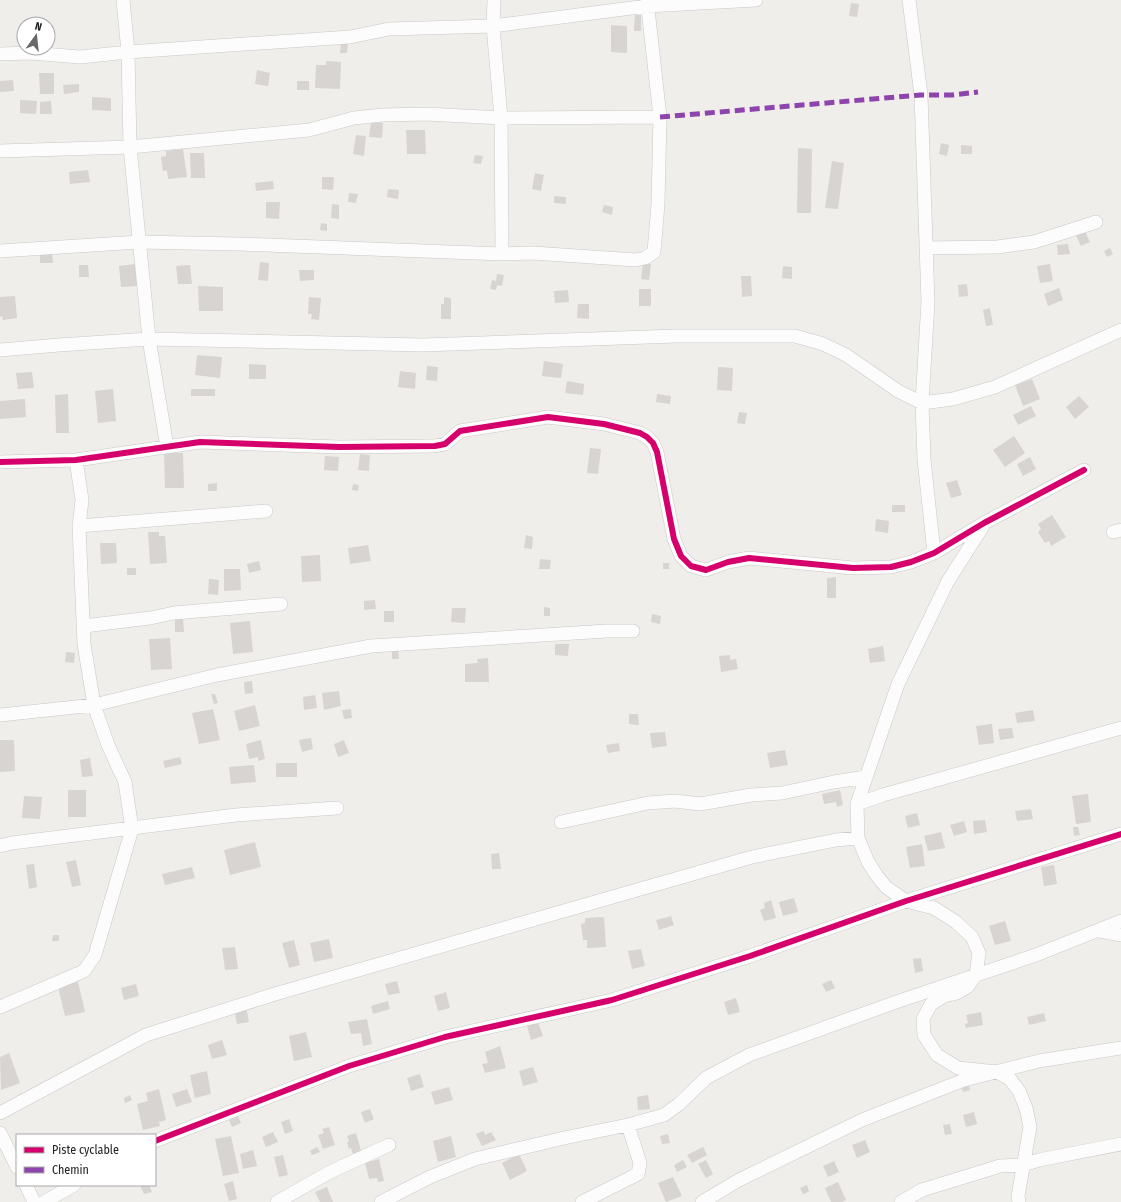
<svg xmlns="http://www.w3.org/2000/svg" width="1121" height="1202" font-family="'Fira Sans Condensed',sans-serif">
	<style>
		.building { fill: #d7d4d2 }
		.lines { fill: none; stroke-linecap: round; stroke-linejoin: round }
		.street-casing { stroke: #c9c8c7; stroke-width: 14 }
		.street { stroke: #fdfcfc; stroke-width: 13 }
		.quiet { stroke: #8e44ad; stroke-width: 5; stroke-dasharray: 10 5; stroke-linecap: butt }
		.cycleway-casing { stroke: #fff; stroke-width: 8 }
		.cycleway { stroke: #d6006c; stroke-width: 6 }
	</style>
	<rect width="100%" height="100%" fill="#f0eeeb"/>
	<!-- building -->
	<path class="building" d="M851 3 859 4 857 17 849 16Z
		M635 15H641V31H634Z
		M611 25 627 26V53L611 52Z
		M341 43H348L347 53H340Z
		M326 61 341 62 340 89 315 88 316 65H326Z
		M257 70 270 73 268 86 255 84Z
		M39 73H54V94H40Z
		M13 80 14 91 0 92V81Z
		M297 81H309V90H297Z
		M79 84V92L64 94 63 85Z
		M92 97 111 98V111L92 110Z
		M20 100 37 101 36 114 20 113Z
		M51 101 52 114H40V102Z
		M371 122 383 123 382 138 369 137Z
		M406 130H425L426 154H407Z
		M356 135 366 136 364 156 353 154Z
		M941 143 949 145 947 156 939 154Z
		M961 145 972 146V154H961Z
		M798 148 812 149 811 213H797Z
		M183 149 187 177 168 179 167 170 163 171 161 157 166 156V151Z
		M190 153H204L205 178H191Z
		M475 155 483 156 481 164 473 163Z
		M832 161 844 163 838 209 825 208Z
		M88 170 90 182 70 184 69 172Z
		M535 173 544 175 541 191 532 189Z
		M322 177H334L333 190 322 189Z
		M273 181 274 189 256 191 255 183Z
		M388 189 399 190 398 199 387 197Z
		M349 193 358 194 356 203 348 202Z
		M554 196 566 197V204L554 203Z
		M266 202H280L279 219 266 218Z
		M332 204 339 205V219L331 218Z
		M604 205 613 207 612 215 602 212Z
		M321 223 327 224V231L320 230Z
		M1084 230 1090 242 1081 246 1075 233Z
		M1068 244 1070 254 1058 255 1057 245Z
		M1110 248 1113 254 1107 257 1104 251Z
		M40 251H52L53 263H40Z
		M260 262 269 263 268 281 258 280Z
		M643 263 651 264 649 280 641 279Z
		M135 264 137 286 121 287 119 266Z
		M1050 264 1053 281 1040 283 1037 266Z
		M79 265H88L89 277H79Z
		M190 265 192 284H178L176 266Z
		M783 266 792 267V279L782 278Z
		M299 270H314V280L300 281Z
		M497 274 504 275 502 286 497 285 496 290 490 289 492 280 496 281Z
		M741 276H751L752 296 742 297Z
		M967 284 968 296 959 297 958 285Z
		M198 286 223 287V311H199Z
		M1059 288 1063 300 1048 306 1044 294Z
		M639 289H651V306H639Z
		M568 290 569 302 555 303 554 291Z
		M15 296 17 318 3 320 2 316 0 317V297Z
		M309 297 321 298 319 320 311 319 312 314H308Z
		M444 297 451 298V319H441V304H444Z
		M578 304H589V319L577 318Z
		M990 308 993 325 986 326 983 310Z
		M197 355 222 357 220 378 195 375Z
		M544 361 563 364 561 378 542 376Z
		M249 364 266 365V379H249Z
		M427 366 438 367 437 381 426 380Z
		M718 367 733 368 732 391 717 390Z
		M400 371 416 373 415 389 398 387Z
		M32 372 34 388 18 389 16 373Z
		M1032 379 1040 399 1023 406 1015 385Z
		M567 381 584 384 583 395 565 393Z
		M113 389 116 421 98 423 95 391Z
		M191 389H215V396H191Z
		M68 394 69 433H56L55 395Z
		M657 394 671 396 670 404 656 402Z
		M1079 396 1089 407 1075 419 1066 407Z
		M25 399 26 417 0 419V401Z
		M1031 406 1036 416 1018 425 1013 415Z
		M739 412 747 413 745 424 737 423Z
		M1014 436 1025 453 1005 467 993 450Z
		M590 448 601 449 598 474 587 473Z
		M164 453H183L184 488H165Z
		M360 454 370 455 369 471 358 470Z
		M325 456 339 457 338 471 324 470Z
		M1030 457 1036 469 1023 476 1017 464Z
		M957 480 962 495 951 498 946 483Z
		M217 483V491H208V484Z
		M353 484 359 485 358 491 352 490Z
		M892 505H905V512H892Z
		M1052 515 1066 537 1051 546 1049 541 1045 543 1038 532 1041 529 1038 524Z
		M876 519 889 521 888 533 875 531Z
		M148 532H159V536H165L167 563 150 564Z
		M526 535 533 537 532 549 524 548Z
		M100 543H116L117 563 101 564Z
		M368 545 371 561 350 564 348 548Z
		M320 555 321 581 302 582 301 556Z
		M540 559 551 560 550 569H539Z
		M259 561 261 570 249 573 247 564Z
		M663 563H669V569H663Z
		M127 568H136V575H127Z
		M224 569H240L241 590 224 591Z
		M836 577V598H827V578Z
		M209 579 219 580 218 595 208 594Z
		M375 600 376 609 364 610V601Z
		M544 607 550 608V616H544Z
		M452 608H466L465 623 451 622Z
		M384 611H394V622H384Z
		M652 614 661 616 660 624 651 622Z
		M175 618H183L184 632H175Z
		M250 621 253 652 233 654 230 623Z
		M170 638 172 669 151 670 149 639Z
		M555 644H569L568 656 555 655Z
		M883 646 885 661 870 663 868 649Z
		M392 650H398L399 659H392Z
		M66 652 75 653 74 663 65 662Z
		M730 655V660L736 659 738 669 721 672 719 656Z
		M488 658 489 682H465V664L478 663 477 659Z
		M252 681 253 693 245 694 244 682Z
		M339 691 341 706 324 710 322 693Z
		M211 694H215L218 703 214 704Z
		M315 695 317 708 304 710 303 697Z
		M255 705 260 726 239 731 234 711Z
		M213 709 220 740 199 744 192 713Z
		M351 709 352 718 344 719 342 710Z
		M1033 710 1035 721 1017 723 1015 713Z
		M629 714H638L639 725 629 724Z
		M992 724 994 743 979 745 976 726Z
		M1012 728 1014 738 1000 740 998 729Z
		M665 732 667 746 652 748 650 733Z
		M311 738 313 749 302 752 299 740Z
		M0 740H14L15 771 0 772Z
		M261 740 265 759 258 761V757L249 759 246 744Z
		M344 740 349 753 338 757 334 744Z
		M619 743 620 751 608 753 606 745Z
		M785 750 788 765 770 768 767 753Z
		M180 757 182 764 165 768 163 761Z
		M90 758 93 776 82 777 80 760Z
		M276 763H297V777H276Z
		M254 765 256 782 231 784 229 767Z
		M68 790H86V817H68Z
		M840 790 843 805 837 807 836 802 824 804 822 794Z
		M1088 794 1091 822 1076 824 1072 796Z
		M24 796 42 797 40 819 22 818Z
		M1031 809 1033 819 1017 821 1015 811Z
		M917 813 920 825 908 828 905 816Z
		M985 820 987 832 974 834 973 821Z
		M964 821 967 832 954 836 950 825Z
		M1073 827H1078L1080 835 1074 836Z
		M941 832 945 848 928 851 924 836Z
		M255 842 261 867 230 875 224 850Z
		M922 844 925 866 910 868 906 847Z
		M499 853 501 869H492L491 854Z
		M76 860 81 885 72 887 66 862Z
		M34 864 37 887 29 889 26 865Z
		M1054 865 1057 884 1044 886 1041 867Z
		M192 867 195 878 165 885 162 874Z
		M794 898 798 912 783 916 779 902Z
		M771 900 776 918 764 921 760 910 765 908 764 903Z
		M671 916 674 925 659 930 656 920Z
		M604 917 606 947 587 948V940H583L581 924 585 923V918Z
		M1005 921 1011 941 995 945 989 926Z
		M53 935H59V941H52Z
		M329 939 333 958 314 962 310 943Z
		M294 940 300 965 289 968 282 943Z
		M235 947 238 969 225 970 222 948Z
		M641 949 645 966 632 969 628 951Z
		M921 958 923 971 915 973 913 959Z
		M831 980 835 988 826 992 822 984Z
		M397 981 400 993 388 995 385 984Z
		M78 982 85 1012 65 1016 58 987Z
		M136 984 139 996 124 1000 121 988Z
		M446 992 450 1008 438 1011 434 996Z
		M736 998 740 1012 728 1015 724 1002Z
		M388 1001 390 1009 373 1014 371 1006Z
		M246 1006 249 1022 237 1024 234 1009Z
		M981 1012 983 1025 966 1028 965 1024 968 1023 966 1015Z
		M1044 1013 1046 1021 1029 1025 1027 1017Z
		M367 1019 372 1044 363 1046 361 1033 351 1034 348 1022Z
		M538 1022 543 1036 531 1040 527 1026Z
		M306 1032 312 1057 294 1061 289 1036Z
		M222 1040 227 1055 212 1059 208 1045Z
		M500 1046 506 1068 485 1073 482 1064 488 1063 485 1052Z
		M9 1053 20 1083 1 1090 0 1057Z
		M533 1067 538 1082 523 1086 519 1071Z
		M207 1071 211 1094 195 1098 190 1075Z
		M420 1074 424 1087 411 1091 407 1078Z
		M969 1086 970 1090 963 1092 962 1088Z
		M449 1087 453 1100 435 1105 431 1092Z
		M159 1089 166 1120 159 1122 160 1126 143 1130 137 1104 148 1101 146 1093Z
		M187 1089 192 1102 176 1107 172 1094Z
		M130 1095 132 1100 125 1103 124 1098Z
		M648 1095 650 1109 638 1110 637 1097Z
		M370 1109 374 1119 365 1123 361 1112Z
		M974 1112 977 1124 966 1127 963 1115Z
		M238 1116 241 1123 232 1127 229 1120Z
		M289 1119 293 1131 285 1134 281 1122Z
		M950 1124 952 1134 945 1135 943 1125Z
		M329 1127 335 1145 323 1149 318 1135 324 1133 322 1129Z
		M484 1131 485 1135 491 1132 496 1140 482 1146 476 1134Z
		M273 1132 278 1142 266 1147 262 1137Z
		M356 1133 361 1151 353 1154 351 1148 349 1149 347 1142H349L347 1136Z
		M668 1134 670 1143 662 1144 660 1136Z
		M231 1136 239 1173 223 1176 215 1139Z
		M451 1136 456 1157 438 1162 433 1141Z
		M865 1140 870 1152 857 1158 852 1145Z
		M317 1147 320 1152 312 1155 310 1151Z
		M703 1147 707 1155 692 1163 687 1155Z
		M253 1150 257 1166 243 1169 240 1154Z
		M519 1154 527 1171 510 1180 502 1163Z
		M283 1155 288 1175 279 1177 274 1157Z
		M379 1159 384 1181 378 1182 377 1178 369 1179 365 1163Z
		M683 1160 687 1167 677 1172 674 1165Z
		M706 1160 713 1174 706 1178 698 1164Z
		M834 1161 839 1172 828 1177 823 1166Z
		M673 1177 682 1196 666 1202 658 1183Z
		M233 1181 237 1199 229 1201 224 1184Z
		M838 1182 846 1200 842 1202H831L825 1188Z
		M140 1185H149L152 1192 144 1194Z
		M807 1185 809 1192 803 1194 800 1188Z
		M327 1187 333 1202H320L315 1192Z"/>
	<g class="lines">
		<defs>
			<path id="street" d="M123 0 128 52 130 147 149 339 167 447
				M494 0 493 26 501 118 502 254
				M909 0 921 95 928 302 922 403 924 459 934 553
				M0 54 30 53 80 57 128 52 350 37 389 29 493 26 647 6 756 0
				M0 151 130 147 309 130 354 118 383 115 427 114 501 118 660 117
				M926 248 997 247 1034 242 1096 222
				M0 251 139 242 238 244 502 254 533 253 636 260 645 258 654 252 658 204 660 117 647 0
				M0 350 59 345 149 339 423 345 676 336H795L823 344 846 355 898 391 922 403 953 399 995 387 1121 330
				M0 462 76 460 200 442 339 447 435 446 445 444 460 431 548 417 604 424 640 433 647 437 653 443 657 452 674 539 681 556 691 566 706 570 728 562 749 558 853 568 891 567 911 562 934 553 984 523 1084 470
				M79 526 266 511
				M1113 532 1121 530
				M84 626 150 618 174 613 281 604
				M0 715 94 705 217 675 371 646 607 631H633
				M857 804 898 684 948 581 983 526
				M561 822 648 803 675 801 700 804 751 795 782 793 834 782 866 777
				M0 846 12 843 236 815 337 808
				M1100 931 1121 935
				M0 1007 84 971 95 955 132 829 125 782 108 745 94 705 84 644 79 526 82 500 76 460
				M0 1113 146 1035 275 994 752 857 836 840 858 838
				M0 1133 17 1167
				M155 1141 349 1066 445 1037 612 1000 750 956 906 901 1121 834
				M26 1185 34 1202
				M44 1202 74 1185
				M277 1202 330 1172 389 1145
				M381 1202 430 1177 475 1159 564 1138 628 1125 664 1115 679 1104 706 1078 749 1055 899 1001 1036 955 1121 921
				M582 1202 638 1174 640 1163 628 1125
				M702 1202 739 1180 862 1120 964 1080 1039 1061 1121 1048
				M901 1202 922 1190 1000 1166 1023 1165 1039 1160 1121 1144
				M1019 1202 1018 1196 1030 1127 1026 1108 1019 1091 1010 1079 997 1072 958 1068 937 1055 924 1035 923 1019 931 1004 944 996 957 993 967 987 976 975 979 953 972 937 956 922 934 908 906 901 886 887 877 876 868 862 858 838 857 804 883 795 1121 728"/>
		</defs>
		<!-- street casing -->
		<use href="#street" class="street-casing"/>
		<!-- street -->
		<use href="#street" class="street"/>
		<!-- quiet -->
		<path class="quiet" d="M660 117 921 95H952L978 92"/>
		<defs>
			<path id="cycleway" d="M0 462 76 460 200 442 339 447 435 446 445 444 460 431 548 417 604 424 640 433 647 437 653 443 657 452 674 539 681 556 691 566 706 570 728 562 749 558 853 568 891 567 911 562 934 553 984 523 1084 470
				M155 1141 349 1066 445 1037 612 1000 750 956 906 901 1121 834"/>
		</defs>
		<!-- cycleway casing -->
		<use href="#cycleway" class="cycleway-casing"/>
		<!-- cycleway -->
		<use href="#cycleway" class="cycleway"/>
	</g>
	<!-- legend -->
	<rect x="16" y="1134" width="140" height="52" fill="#ffffff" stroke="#a7a7a7"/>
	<rect x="24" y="1147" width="20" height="6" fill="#d6006c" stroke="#a7a7a7"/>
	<text x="52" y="1154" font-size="12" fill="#222222">Piste cyclable</text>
	<rect x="24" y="1167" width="20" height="6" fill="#8e44ad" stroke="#a7a7a7"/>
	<text x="52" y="1174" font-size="12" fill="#222222">Chemin</text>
	<!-- north arrow -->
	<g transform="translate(36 36) rotate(15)"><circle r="19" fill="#ffffff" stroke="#a7a7a7"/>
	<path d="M0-3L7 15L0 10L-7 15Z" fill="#6a6968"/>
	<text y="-6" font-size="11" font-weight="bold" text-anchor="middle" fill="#222222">N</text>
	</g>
</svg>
